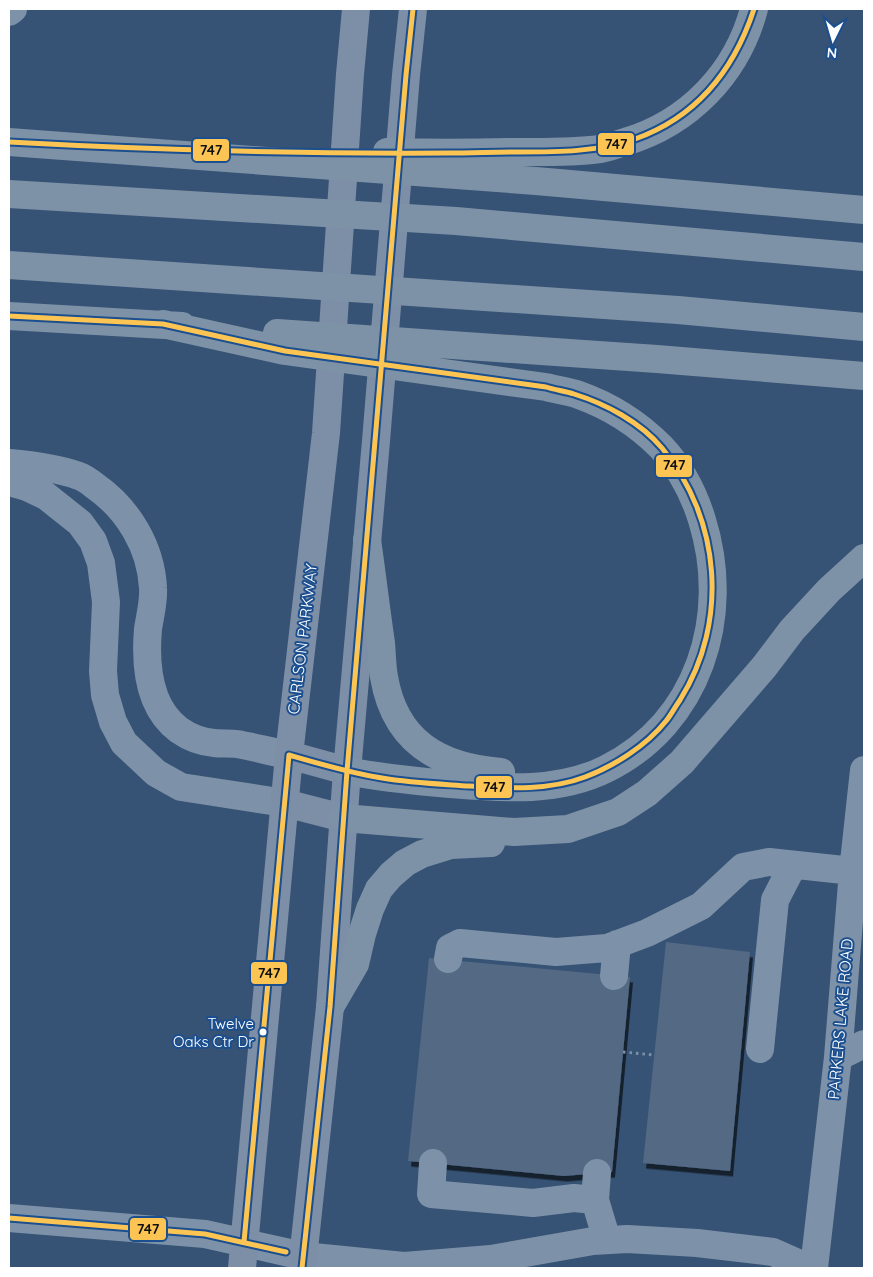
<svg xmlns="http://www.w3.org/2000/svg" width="873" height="1277" font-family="Quicksand,sans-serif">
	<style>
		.building { fill: #526984; filter: url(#shadow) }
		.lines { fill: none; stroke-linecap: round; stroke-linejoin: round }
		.path { stroke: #7d92a8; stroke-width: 3; stroke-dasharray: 2.5 4; stroke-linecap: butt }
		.minor { stroke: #7d92a8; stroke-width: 28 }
		.major { stroke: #7d8ea7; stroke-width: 28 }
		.highway { stroke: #7e92a7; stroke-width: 28 }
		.bus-1-casing { stroke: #1b4f8f; stroke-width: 9 }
		.bus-1 { stroke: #fcc553; stroke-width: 5 }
		.bus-dot { fill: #fff; stroke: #1b4f8f; stroke-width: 2 }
		.labels { text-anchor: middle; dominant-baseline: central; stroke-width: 4; stroke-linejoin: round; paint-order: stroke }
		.bus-label { font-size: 15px; fill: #fff; stroke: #1b4f8f; text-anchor: end }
		.street-label { font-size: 16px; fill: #fff; stroke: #1b4f8f }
		.line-badge { stroke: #1b4f8f; stroke-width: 2 }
		.pale-badge-label { font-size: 14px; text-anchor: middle; font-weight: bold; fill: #111 }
	</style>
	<defs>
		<filter id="shadow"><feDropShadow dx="3" dy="5.5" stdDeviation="0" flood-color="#0009"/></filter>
	</defs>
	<rect width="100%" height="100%" fill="#365274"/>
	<!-- building -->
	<path class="building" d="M666 942 750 952 730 1171 643 1163Z
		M429 958 630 977 612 1172 564 1176 408 1161Z"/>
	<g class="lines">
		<!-- path -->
		<path class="path" d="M623 1052 654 1055"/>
		<!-- minor -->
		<path class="minor" d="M9 12 13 9
			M9 463C33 465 57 468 79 476 85 478 90 482 95 486 128 509 151 547 153 588 154 601 150 616 148 629 145 664 148 707 179 730 189 737 202 742 214 743 222 744 230 743 237 744 254 747 272 752 289 755
			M9 482 27 487 46 496 80 523 93 541 101 563 106 602 103 671 105 695 113 722 124 743 156 773 181 787 285 803
			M448 959 450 948 460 943 556 952 607 948 647 933 701 906 743 867 769 862 853 871
			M614 976 617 944
			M760 1049 775 900 793 865
			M838 1057 864 1044
			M433 1163 431 1194 533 1203 574 1198 595 1200 607 1240
			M595 1200 597 1173
			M9 1218 205 1234 303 1256 404 1266 491 1259 593 1241 627 1239 697 1243 773 1252 809 1268
			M814 1268 838 1057 853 871 864 770"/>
		<!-- major -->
		<path class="major" d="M289 755 347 771
			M285 803 343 818
			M242 1268 289 755 326 433 350 74 356 9
			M302 1268 330 1007 347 771 376 441 406 75 413 9"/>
		<!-- highway -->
		<path class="highway" d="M9 142 536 181 864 210
			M387 152C427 153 468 153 509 152 539 152 570 153 600 149 608 148 617 144 625 142 689 123 737 73 754 9
			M9 194 456 221 864 257
			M9 265 678 310 864 327
			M9 316 182 326
			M163 324 285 351 546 387C557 390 569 391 579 395 610 406 638 424 661 447 680 467 694 494 702 520 732 616 699 723 606 769 558 793 502 788 450 784 415 781 381 778 347 771
			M277 333 657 359 864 376
			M367 540C372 574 376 609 381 643 382 654 382 666 384 677 395 742 439 767 501 772
			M343 818 514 832 568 829 618 812 647 793 682 762 764 667 792 630 829 590 864 558
			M330 1007 355 964 362 934 370 909 379 889 391 875 405 863 422 854 451 845 491 843"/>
		<defs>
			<path id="bus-1" d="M9 142C155 150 302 154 449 153 472 153 495 152 518 152 557 152 598 152 635 139 697 117 734 70 754 9
				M9 316 163 324 285 351 546 387C555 390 565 391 574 394 606 404 640 422 662 448 721 519 729 622 680 700 675 707 671 715 666 721 646 746 614 766 585 777 548 791 507 788 469 786 440 784 411 783 382 778 350 773 320 764 289 755L244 1242
				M9 1218 205 1234 286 1252
				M302 1268 330 1007 347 771 406 75 413 9"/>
		</defs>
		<!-- bus-1 casing -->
		<use href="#bus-1" class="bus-1-casing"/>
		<!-- bus-1 -->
		<use href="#bus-1" class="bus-1"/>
	</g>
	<!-- markers -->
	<circle class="bus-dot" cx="263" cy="1032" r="4.5"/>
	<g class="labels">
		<!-- bus labels -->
		<g class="bus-label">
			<text x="254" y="1023">Twelve<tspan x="254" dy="18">Oaks Ctr Dr</tspan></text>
		</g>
		<!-- street labels -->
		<g class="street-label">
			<text transform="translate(302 639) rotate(-83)">CARLSON PARKWAY</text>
			<text transform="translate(840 1019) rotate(-85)">PARKERS LAKE ROAD</text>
		</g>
	</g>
	<g class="line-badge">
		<rect x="597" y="132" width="38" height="24" rx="5" fill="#fcc553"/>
		<rect x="192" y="138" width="38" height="24" rx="5" fill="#fcc553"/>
		<rect x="655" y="454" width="38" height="24" rx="5" fill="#fcc553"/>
		<rect x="475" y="775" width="38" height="24" rx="5" fill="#fcc553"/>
		<rect x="250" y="961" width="38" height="24" rx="5" fill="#fcc553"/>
		<rect x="129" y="1217" width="38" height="24" rx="5" fill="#fcc553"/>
	</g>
	<g class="pale-badge-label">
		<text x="616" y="149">747</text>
		<text x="211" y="155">747</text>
		<text x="674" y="470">747</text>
		<text x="494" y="792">747</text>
		<text x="269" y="978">747</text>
		<text x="148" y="1234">747</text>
	</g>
	<!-- border -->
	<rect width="873" height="1277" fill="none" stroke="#ffffff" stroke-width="20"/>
	<!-- north arrow -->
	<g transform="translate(833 40) rotate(185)" stroke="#1b4f8f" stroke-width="4" paint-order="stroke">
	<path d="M0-4L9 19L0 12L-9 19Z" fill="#ffffff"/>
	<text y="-8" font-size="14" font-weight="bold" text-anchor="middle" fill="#ffffff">N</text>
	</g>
</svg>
